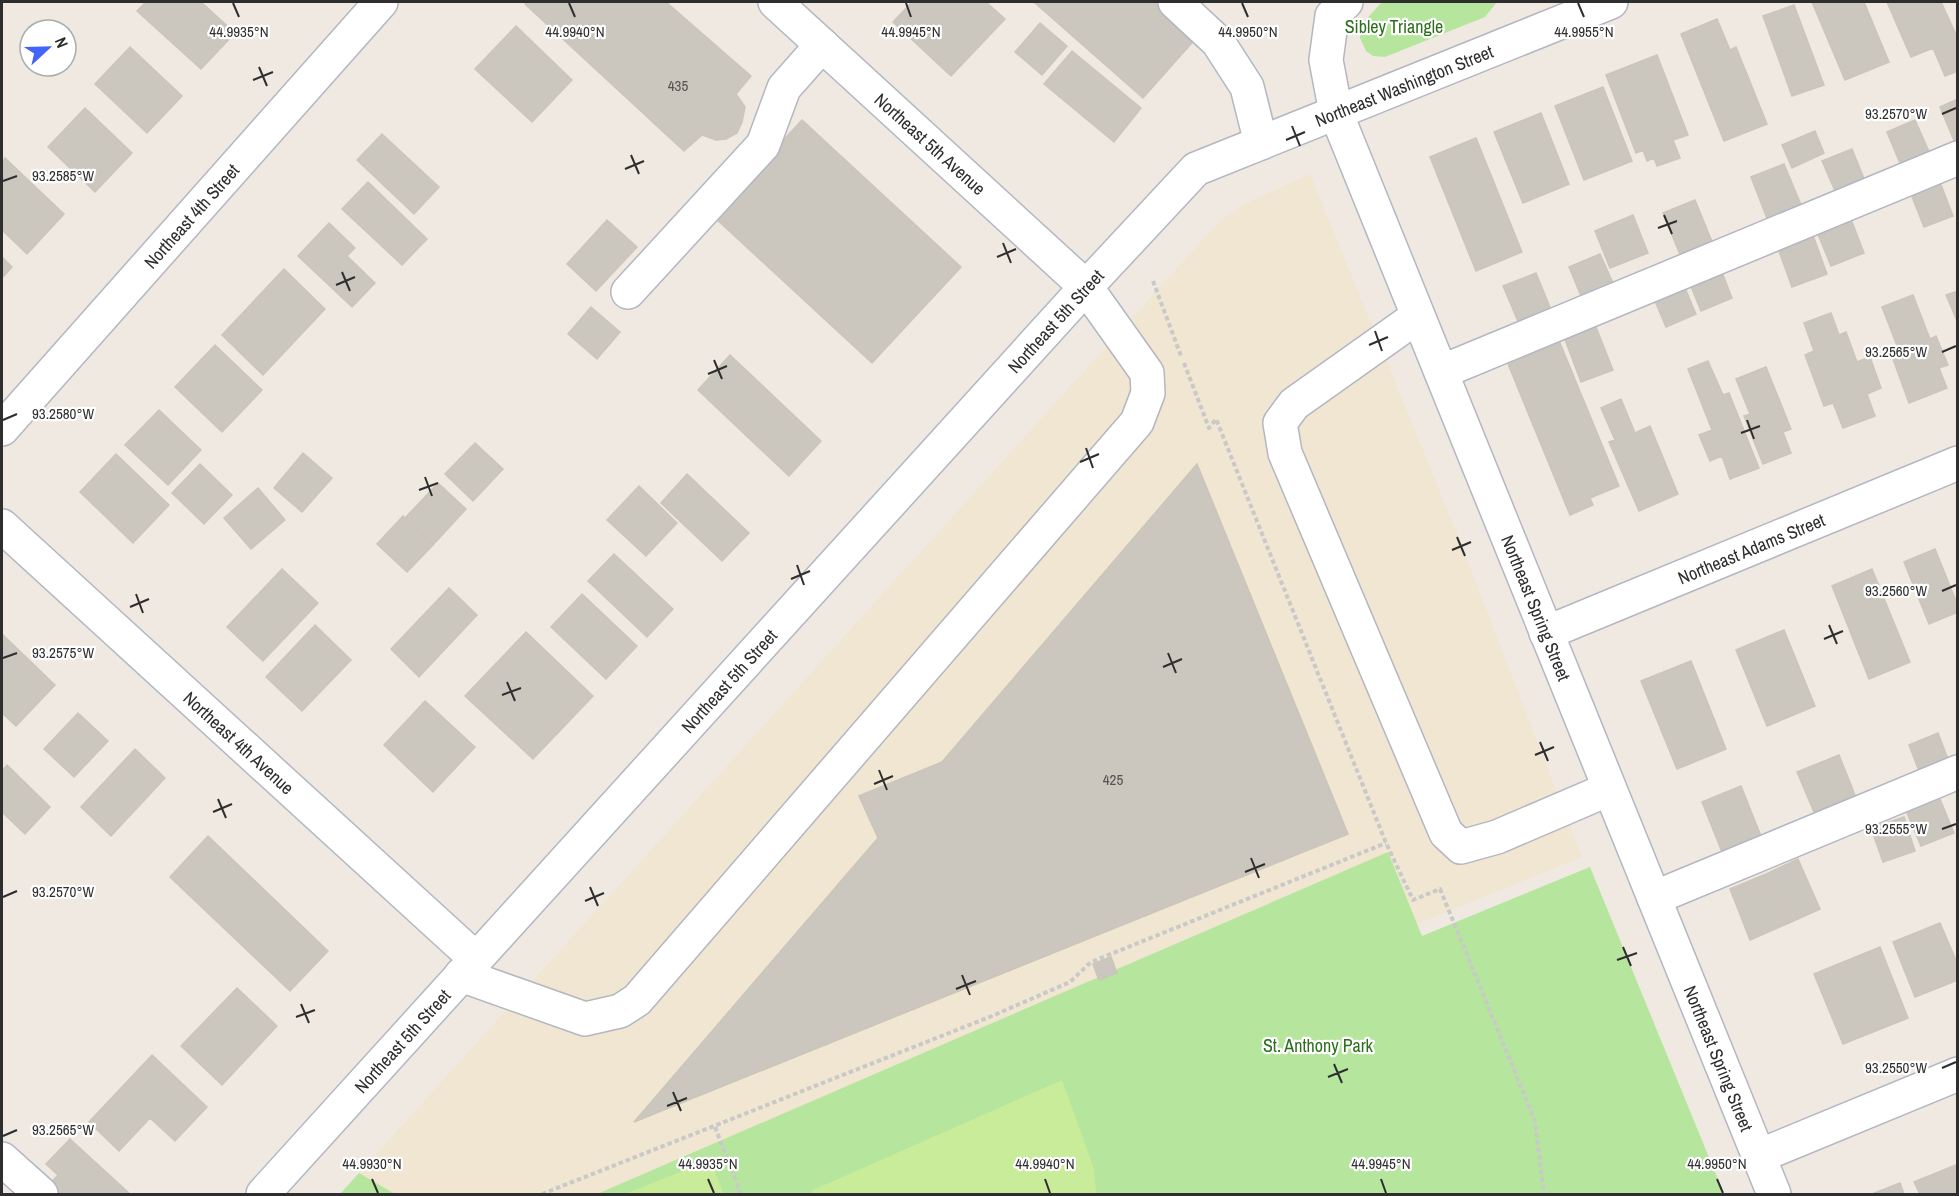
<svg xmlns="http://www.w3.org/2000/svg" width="1959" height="1196" font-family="'Archivo Narrow',sans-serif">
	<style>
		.education { fill: #f0e6d1 }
		.green { fill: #b6e59e }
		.pitch { fill: #c9ec9a }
		.building { fill: #cbc7bf; stroke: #cbc5ba; stroke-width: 1.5 }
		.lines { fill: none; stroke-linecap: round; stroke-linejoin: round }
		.minor-casing { stroke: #b4b7c1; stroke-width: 36 }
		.path { stroke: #c9c9c9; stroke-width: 4; stroke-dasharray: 4.5 3; stroke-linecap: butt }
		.minor { stroke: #fff; stroke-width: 33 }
		.ticks { fill: none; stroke: #2e2e2e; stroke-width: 2 }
		.labels { text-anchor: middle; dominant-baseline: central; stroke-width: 4.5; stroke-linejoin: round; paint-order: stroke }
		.number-label { font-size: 15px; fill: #555452 }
		.park-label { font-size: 18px; fill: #2c6e1b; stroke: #fff }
		.street-label { font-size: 18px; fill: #2e2e2e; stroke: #fff }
		.ticks-label { font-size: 15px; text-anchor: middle; fill: #2e2e2e; stroke: #fff; stroke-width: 4.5; stroke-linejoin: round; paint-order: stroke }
	</style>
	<rect width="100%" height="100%" fill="#efe9e1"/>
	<!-- education -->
	<path class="education" d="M1310 174 1454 526 1582 857 1417 924 1388 852 597 1194H395L359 1173 1219 222 1243 205Z"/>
	<!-- green -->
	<path class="green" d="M1382 2H1497L1485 17 1385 57 1373 56 1366 51 1360 38V26Z
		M1388 852 1422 936 1590 867 1724 1194H597Z
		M359 1173 395 1194H340Z"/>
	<!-- pitch -->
	<path class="pitch" d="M1062 1080 1094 1169 1096 1194H810L813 1190Z
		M710 1160 724 1194H625Z"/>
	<!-- building -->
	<path class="building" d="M146 2H201L235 33 201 69 137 11Z
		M527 2H666L751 76 736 94 745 107 742 122 737 133 726 139 716 140 702 135 684 151 525 4Z
		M912 2H986L1005 19 951 76 893 22Z
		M1034 2H1157L1197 37 1143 98Z
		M1812 2H1864L1889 62 1845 80Z
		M1887 2H1941L1958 39V71L1945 76 1933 48 1911 57Z
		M1794 5 1824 85 1792 96 1763 16Z
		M1717 19 1730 50 1736 47 1767 124 1724 141 1681 34Z
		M1040 23 1067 46 1042 75 1015 52Z
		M516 26 572 80 532 122 475 69Z
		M130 47 182 96 147 133 95 84Z
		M1072 51 1141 108 1114 142 1044 84Z
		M1657 55 1688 135 1673 140 1680 158 1657 166 1654 158 1647 161 1643 150 1636 153 1606 75Z
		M1603 87 1632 161 1584 180 1555 106Z
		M1958 99V142L1955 143 1940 107Z
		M85 108 132 153 95 192 48 147Z
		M1541 113 1569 184 1523 203 1494 132Z
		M802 120 961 267 872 363 713 216Z
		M1915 120 1931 156 1902 168 1887 132Z
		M1815 131 1824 153 1792 168 1782 145Z
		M382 134 439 187 414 214 357 160Z
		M1476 138 1522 252 1476 271 1430 157Z
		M1852 149 1865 181 1836 193 1822 161Z
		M5 158 64 214 27 254 2 230V163Z
		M1784 164 1802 207 1768 221 1751 177Z
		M1938 177 1953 216 1924 227 1909 189Z
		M368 182 427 239 402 265 342 209Z
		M1695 200 1713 244 1681 257 1663 213Z
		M1849 214 1864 253 1831 266 1815 227Z
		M1633 215 1648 253 1610 268 1595 231Z
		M607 220 637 247 596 291 567 264Z
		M329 223 355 248 347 256 375 283 352 307 298 256Z
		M1810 227 1827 274 1792 287 1775 240Z
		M1600 254 1613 283 1581 296 1569 267Z
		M2 257 12 267 2 278Z
		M1720 267 1732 298 1701 311 1688 279Z
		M284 269 325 309 263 375 222 335Z
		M1536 273 1552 312 1520 326 1503 286Z
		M1682 281 1696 314 1666 327 1652 294Z
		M1958 291V323L1946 295Z
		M1913 295 1930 339 1936 336 1948 365 1939 368 1947 388 1909 403 1890 351 1898 348 1882 307Z
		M591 307 620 332 597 359 568 334Z
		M1831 313 1839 335 1846 332 1857 362 1870 357 1881 388 1867 394 1875 416 1843 428 1833 403 1824 406 1805 355 1814 351 1804 323Z
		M1592 317 1613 370 1581 382 1561 329Z
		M1560 343 1619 486 1590 498 1593 505 1570 515 1508 364Z
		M215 345 262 390 222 432 175 387Z
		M730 355 821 441 789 476 698 390Z
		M1708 361 1723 395 1729 393 1759 468 1730 479 1722 456 1710 461 1699 435 1712 430 1688 369Z
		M1766 367 1791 429 1783 432 1791 453 1763 464 1744 416 1750 414 1736 379Z
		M1621 399 1635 433 1650 426 1678 494 1639 511 1609 442 1615 440 1601 408Z
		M159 410 201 450 168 485 125 445Z
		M475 443 503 469 473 501 445 474Z
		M303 453 332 478 302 512 274 488Z
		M116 454 169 505 133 543 80 492Z
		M200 464 232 495 204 524 172 493Z
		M1197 464 1348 834 634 1122 878 838 859 796 942 762Z
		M687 474 749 533 722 561 661 503Z
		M438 483 466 509 433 545 405 518Z
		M639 486 677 523 646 556 607 520Z
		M258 488 285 520 251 549 224 518Z
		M403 516 433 545 407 572 377 544Z
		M1935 549 1958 606V612L1929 624 1904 562Z
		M614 554 673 609 647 637 588 581Z
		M282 569 318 603 263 661 227 627Z
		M1872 569 1910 662 1869 679 1832 586Z
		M449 588 477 615 419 677 391 649Z
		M582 594 637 646 606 679 551 627Z
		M315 625 351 660 302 711 266 677Z
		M1784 630 1815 706 1767 726 1736 650Z
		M526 632 593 696 533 759 465 696Z
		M2 634 55 685 16 726 2 713Z
		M1691 661 1726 749 1677 769 1641 681Z
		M425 701 475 747 433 792 384 745Z
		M78 713 108 741 74 777 44 749Z
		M1938 733 1948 759 1919 771 1909 745Z
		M135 749 165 778 111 836 81 807Z
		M1839 755 1855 795 1814 812 1797 772Z
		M7 765 50 807 25 834 2 812V771Z
		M1741 786 1761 836 1722 852 1702 802Z
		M1935 787 1954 833 1921 846 1902 801Z
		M1904 817 1915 851 1883 862 1871 828Z
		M208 836 328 951 290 991 170 877Z
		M1798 859 1820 909 1789 923 1766 874Z
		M1766 874 1789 923 1750 940 1730 889Z
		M1940 923 1958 965V980L1915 997 1893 942Z
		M1880 947 1908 1018 1843 1044 1814 974Z
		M1111 957 1117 973 1099 980 1093 964Z
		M237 988 277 1026 222 1085 181 1046Z
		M152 1055 207 1107 175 1141 150 1118 119 1151 89 1122Z
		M70 1139 130 1194H55L47 1187 58 1175 46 1164Z
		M1958 1164V1194H1920L1914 1182Z
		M1900 1183 1904 1194H1872Z"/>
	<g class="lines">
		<defs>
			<g id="minor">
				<path d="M1175 2 1218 42 1247 87 1261 143"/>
				<path id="s1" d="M1346 2 1332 16 1326 60 1336 113 1774 1194"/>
				<path d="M628 292 763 145 784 88 822 45"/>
				<path d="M1418 316 1294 404 1280 423 1285 453 1446 833 1461 847 1497 837 1609 789"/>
				<path d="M1441 372 1958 158"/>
				<path id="s2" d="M2 429 381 2"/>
				<path id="s3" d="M2 526 476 959"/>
				<path id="s4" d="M1546 633 1958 463"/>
				<path d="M1654 898 1958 772"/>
				<path d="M461 975 585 1019 620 1011 637 1000 1137 422 1148 393 1147 373 1086 287 775 2"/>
				<path d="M1759 1156 1958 1074"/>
				<path d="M2 1159 41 1194"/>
				<path id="s5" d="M263 1194 1086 287 1196 169 1611 2"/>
			</g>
		</defs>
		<!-- minor casing -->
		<use href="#minor" class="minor-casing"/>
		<!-- path -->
		<path class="path" d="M1153 281 1181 356
			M1184 363 1209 428 1216 419 1386 843 1413 900 1440 889 1535 1121 1544 1194
			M715 1127 741 1194
			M542 1194 992 1016 1070 982 1091 962 1386 843"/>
		<!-- minor -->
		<use href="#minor" class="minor"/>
	</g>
	<!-- ticks -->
	<path class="ticks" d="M233 3 239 17M569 3 575 17M906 3 911 17M1242 3 1248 17M1578 3 1584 17M259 67 267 86M253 80 273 72M1942 114 1956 108M1292 126 1300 146M1286 140 1305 132M631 155 639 174M625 169 644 161M3 181 17 176M1664 215 1672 234M1658 228 1677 221M1003 243 1011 263M997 257 1016 249M342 272 350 291M336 285 355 277M1375 331 1382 351M1369 345 1388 337M1942 352 1956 346M714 360 722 379M708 374 727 366M3 420 17 414M1747 420 1754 439M1741 433 1760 426M1086 448 1093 468M1080 462 1099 454M425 477 432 496M419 490 438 483M1457 537 1465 556M1452 550 1471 542M797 565 804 585M791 579 810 571M1942 591 1956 585M136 594 143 613M130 607 149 599M1829 625 1837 644M1824 639 1843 631M1168 653 1176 673M3 658 17 653M1163 667 1182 659M507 682 515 701M502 695 521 688M1540 742 1548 761M1535 755 1554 747M879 770 887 790M874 784 893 776M218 799 226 818M213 812 232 804M1942 829 1956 824M1251 858 1259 878M1245 872 1265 864M590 887 598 906M3 897 17 891M585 901 604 893M1623 947 1631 966M1617 960 1637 953M962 975 970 995M956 989 976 981M301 1004 309 1023M296 1017 315 1010M1334 1064 1342 1083M1942 1068 1956 1062M1328 1077 1348 1069M673 1092 681 1111M667 1106 687 1098M3 1136 17 1130M372 1179 378 1193M708 1179 714 1193M1045 1179 1050 1193M1381 1179 1386 1193M1717 1179 1723 1193"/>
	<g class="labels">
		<!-- number labels -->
		<g class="number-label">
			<text x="678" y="85">435</text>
			<text x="1113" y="779">425</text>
		</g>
		<!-- park labels -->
		<g class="park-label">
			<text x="1394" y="26">Sibley Triangle</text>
			<text x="1318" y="1045">St. Anthony Park</text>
		</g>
		<!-- street labels -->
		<g class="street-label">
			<text stroke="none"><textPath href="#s5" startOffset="1610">Northeast Washington Street</textPath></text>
			<text transform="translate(930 144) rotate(42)">Northeast 5th Avenue</text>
			<text stroke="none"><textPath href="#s2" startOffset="285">Northeast 4th Street</textPath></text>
			<text stroke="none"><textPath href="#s5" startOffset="1179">Northeast 5th Street</textPath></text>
			<text stroke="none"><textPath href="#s4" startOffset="222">Northeast Adams Street</textPath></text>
			<text stroke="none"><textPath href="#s1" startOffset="652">Northeast Spring Street</textPath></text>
			<text stroke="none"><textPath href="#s5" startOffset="693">Northeast 5th Street</textPath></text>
			<text stroke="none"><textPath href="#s3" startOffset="321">Northeast 4th Avenue</textPath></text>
			<text stroke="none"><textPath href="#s5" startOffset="207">Northeast 5th Street</textPath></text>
			<text stroke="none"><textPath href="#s1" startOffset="1138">Northeast Spring Street</textPath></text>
		</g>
	</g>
	<g class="ticks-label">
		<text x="239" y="37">44.9935°N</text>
		<text x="575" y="37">44.9940°N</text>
		<text x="911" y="37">44.9945°N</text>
		<text x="1248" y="37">44.9950°N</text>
		<text x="1584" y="37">44.9955°N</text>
		<text x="1896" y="119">93.2570°W</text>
		<text x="63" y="181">93.2585°W</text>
		<text x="1896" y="357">93.2565°W</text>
		<text x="63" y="419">93.2580°W</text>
		<text x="1896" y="596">93.2560°W</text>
		<text x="63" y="658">93.2575°W</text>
		<text x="1896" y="834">93.2555°W</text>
		<text x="63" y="897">93.2570°W</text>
		<text x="1896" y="1073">93.2550°W</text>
		<text x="63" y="1135">93.2565°W</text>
		<text x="372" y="1169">44.9930°N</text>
		<text x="708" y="1169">44.9935°N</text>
		<text x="1045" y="1169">44.9940°N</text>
		<text x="1381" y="1169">44.9945°N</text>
		<text x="1717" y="1169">44.9950°N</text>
	</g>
	<!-- border -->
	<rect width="1959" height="1196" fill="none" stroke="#2e2e2e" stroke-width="6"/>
	<!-- north arrow -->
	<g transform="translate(48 48) rotate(68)"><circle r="28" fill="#ffffff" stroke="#ababab" stroke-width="1.5"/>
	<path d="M0-4.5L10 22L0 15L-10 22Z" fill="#4264fb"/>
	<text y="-9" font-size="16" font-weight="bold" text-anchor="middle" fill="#2e2e2e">N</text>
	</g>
</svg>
